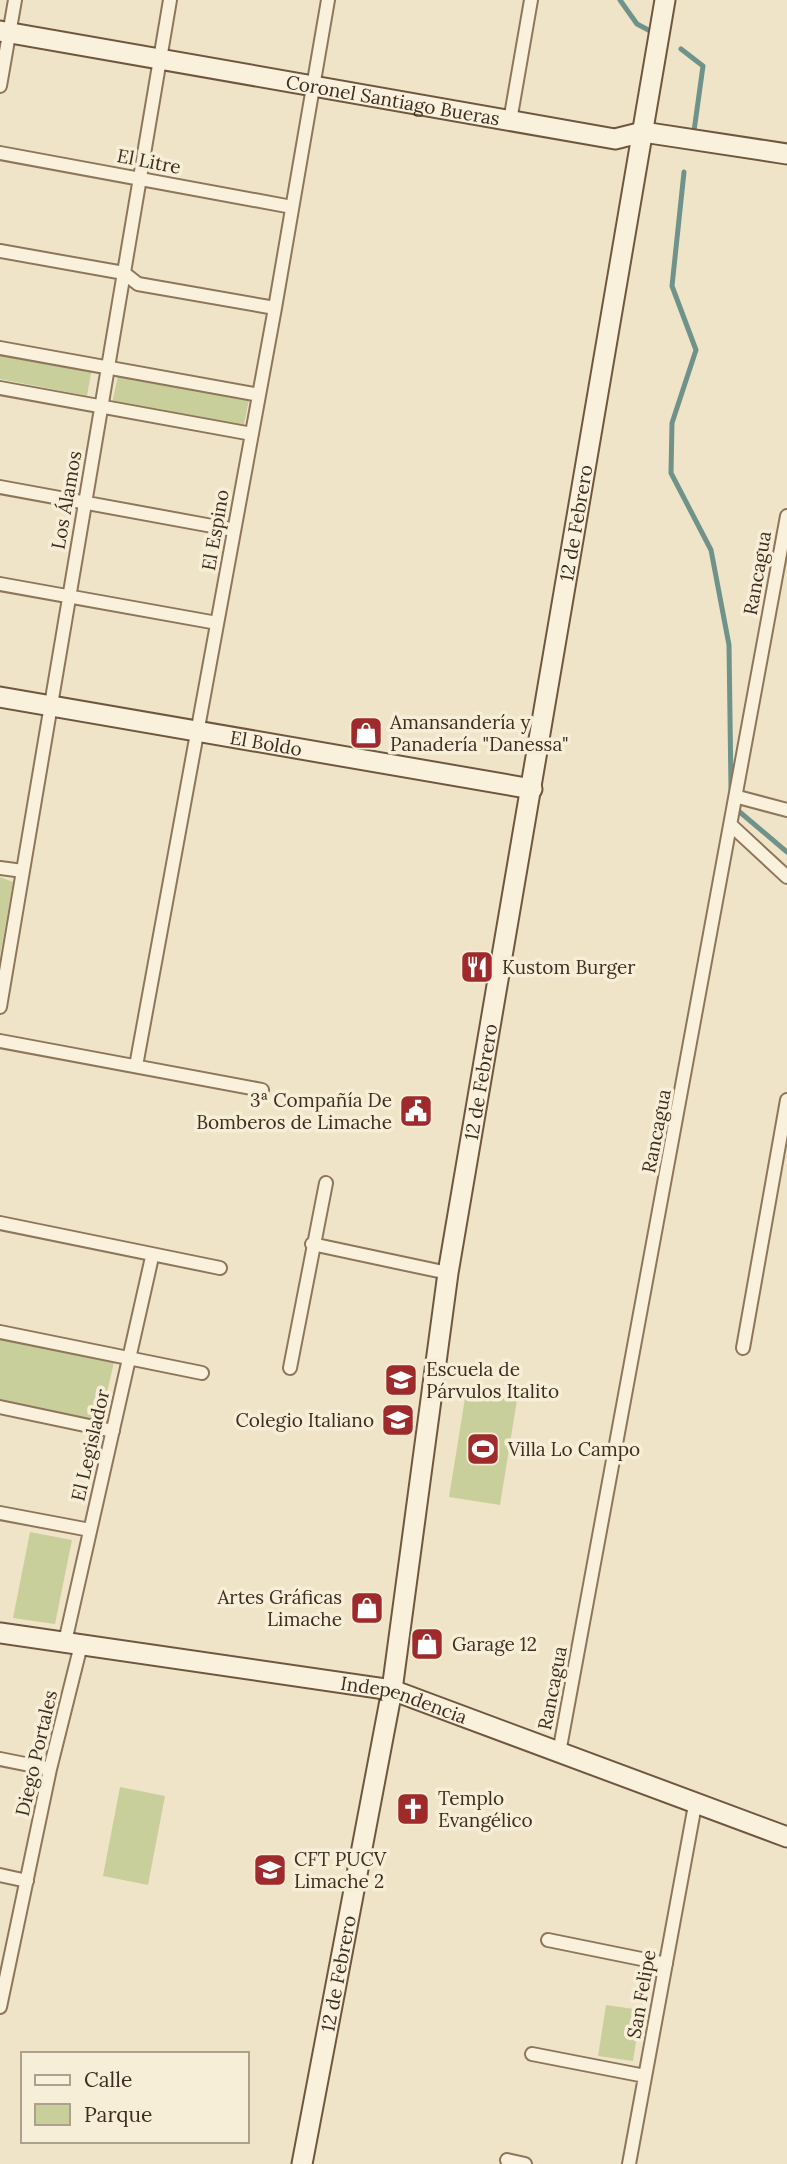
<svg xmlns="http://www.w3.org/2000/svg" width="787" height="2164" font-family="Lora,serif">
	<style>
		.green { fill: #c9cf9b }
		.lines { fill: none; stroke-linecap: round; stroke-linejoin: round }
		.stream { stroke: #6f938a; stroke-width: 5 }
		.street-casing { stroke: #8d765c; stroke-width: 16 }
		.secondary-casing { stroke: #6f573f; stroke-width: 23 }
		.street { stroke: #faf1dc; stroke-width: 12 }
		.secondary { stroke: #faf1dc; stroke-width: 19 }
		.labels { text-anchor: middle; dominant-baseline: central; stroke-width: 7; stroke-linejoin: round; paint-order: stroke }
		.street-label { font-size: 19px; fill: #3d2e20; stroke: #f7eed8 }
		.poi-label { font-size: 19px; fill: #3d2e20; stroke: #f7eed8; text-anchor: start }
	</style>
	<rect width="100%" height="100%" fill="#f0e4c8"/>
	<!-- green -->
	<path class="green" d="M0 349 92 368 87 396 0 379Z
		M118 375 249 400 243 429 112 404Z
		M0 877 13 882 0 956Z
		M0 1335 115 1358 101 1418 92 1421 0 1402Z
		M466 1392 517 1400 500 1505 449 1497Z
		M30 1532 72 1540 55 1624 13 1618Z
		M120 1787 165 1796 148 1885 103 1876Z
		M606 2005 641 2010 633 2061 598 2056Z"/>
	<g class="lines">
		<!-- stream -->
		<path class="stream" d="M620 0 637 24 654 33
			M681 49 703 66 694 131
			M684 172 672 286 696 350 672 423 671 473 711 550 729 645 731 789
			M735 808 787 852"/>
		<defs>
			<path id="street" d="M0 86 15 0
				M510 121 531 0
				M0 153 292 207
				M0 251 124 273 138 284 275 308
				M0 348 259 395
				M0 388 252 434
				M0 487 234 530
				M0 584 217 623
				M738 797 787 810
				M732 826 787 877
				M0 868 23 871
				M0 1007 170 0
				M0 1041 262 1090
				M136 1066 275 308 328 0
				M0 1223 220 1268
				M312 1244 448 1273
				M0 1332 202 1373
				M743 1348 787 1100
				M290 1368 326 1183
				M0 1407 113 1431
				M0 1513 90 1530
				M65 1642 152 1257
				M559 1753 787 516
				M0 1759 50 1769
				M0 1875 27 1881
				M548 1940 666 1964
				M0 2007 50 1769 81 1645
				M532 2054 645 2076
				M507 2160 525 2164
				M629 2164 695 1805"/>
			<g id="secondary">
				<path id="s1" d="M0 31 615 139 643 132 787 154"/>
				<path id="s2" d="M0 697 532 789"/>
				<path id="s3" d="M0 1633 392 1690 787 1837"/>
				<path id="s4" d="M302 2164 392 1690 448 1273 665 0"/>
			</g>
		</defs>
		<!-- street casing -->
		<use href="#street" class="street-casing"/>
		<!-- secondary casing -->
		<use href="#secondary" class="secondary-casing"/>
		<!-- street -->
		<use href="#street" class="street"/>
		<!-- secondary -->
		<use href="#secondary" class="secondary"/>
	</g>
	<!-- icons -->
	<defs>
		<symbol id="shop-square" viewBox="-11 -11 22 22"><rect x="-9" y="-9" width="18" height="18" rx="4" fill="#9e2a2b" stroke="#f7eed8"/><path d="M-5-2.5h2.3a2.7 3.5 0 0 1 5.4 0H5L5.5 6h-11ZM-1.5-2.5h3a1.5 2.3 0 0 0-3 0Z" fill="#fff"/></symbol>
		<symbol id="restaurant-square" viewBox="-11 -11 22 22"><rect x="-9" y="-9" width="18" height="18" rx="4" fill="#9e2a2b" stroke="#f7eed8"/><path d="M-5-6h1v4h1v-4h1v4h1v-4h1v5L-1.5 .5V6h-2V.5L-5-1ZM5-6V6H3V1.5H1.5Q1.5-4 5-6Z" fill="#fff"/></symbol>
		<symbol id="civic-square" viewBox="-11 -11 22 22"><rect x="-9" y="-9" width="18" height="18" rx="4" fill="#9e2a2b" stroke="#f7eed8"/><path d="M-.6-6.5H3V-4.5H.6V-3L4-1V1h2V6H-6V1h2V-1L-.6-3ZM-1.2 2.5V6h2.4V2.5Z" fill="#fff"/></symbol>
		<symbol id="school-square" viewBox="-11 -11 22 22"><rect x="-9" y="-9" width="18" height="18" rx="4" fill="#9e2a2b" stroke="#f7eed8"/><path d="M0-5L7-2L0 1L-7-2ZM-4 1L0 2.5L4 1V4Q0 6-4 4Z" fill="#fff"/></symbol>
		<symbol id="stadium-square" viewBox="-11 -11 22 22"><rect x="-9" y="-9" width="18" height="18" rx="4" fill="#9e2a2b" stroke="#f7eed8"/><path d="M0-5a6.5 5 0 1 0 0 10a6.5 5 0 1 0 0-10ZM-3.5-1.8h7v3.6h-7Z" fill="#fff"/></symbol>
		<symbol id="church-square" viewBox="-11 -11 22 22"><rect x="-9" y="-9" width="18" height="18" rx="4" fill="#9e2a2b" stroke="#f7eed8"/><path d="M-1.2-6h2.4v3.5h3.3v2.4h-3.3V6h-2.4V-.1h-3.3v-2.4h3.3Z" fill="#fff"/></symbol>
		<symbol id="university-square" viewBox="-11 -11 22 22"><rect x="-9" y="-9" width="18" height="18" rx="4" fill="#9e2a2b" stroke="#f7eed8"/><path d="M0-5L7-2L0 1L-7-2ZM-4 1L0 2.5L4 1V4Q0 6-4 4Z" fill="#fff"/></symbol>
	</defs>
	<g fill-rule="evenodd">
		<use href="#shop-square" x="347" y="714" width="38" height="38"/>
		<use href="#restaurant-square" x="458" y="948" width="38" height="38"/>
		<use href="#civic-square" x="397" y="1092" width="38" height="38"/>
		<use href="#school-square" x="382" y="1361" width="38" height="38"/>
		<use href="#school-square" x="379" y="1401" width="38" height="38"/>
		<use href="#stadium-square" x="464" y="1430" width="38" height="38"/>
		<use href="#shop-square" x="348" y="1589" width="38" height="38"/>
		<use href="#shop-square" x="408" y="1625" width="38" height="38"/>
		<use href="#church-square" x="394" y="1790" width="38" height="38"/>
		<use href="#university-square" x="251" y="1851" width="38" height="38"/>
	</g>
	<g class="labels">
		<!-- street labels -->
		<g class="street-label">
			<text stroke="none"><textPath href="#s1" startOffset="399">Coronel Santiago Bueras</textPath></text>
			<text transform="translate(149 161) rotate(11)">El Litre</text>
			<text transform="translate(66 500) rotate(-80)">Los Álamos</text>
			<text stroke="none"><textPath href="#s4" startOffset="1664">12 de Febrero</textPath></text>
			<text transform="translate(215 530) rotate(-80)">El Espino</text>
			<text transform="translate(757 573) rotate(-80)">Rancagua</text>
			<text stroke="none"><textPath href="#s2" startOffset="270">El Boldo</textPath></text>
			<text stroke="none"><textPath href="#s4" startOffset="1097">12 de Febrero</textPath></text>
			<text transform="translate(656 1131) rotate(-79)">Rancagua</text>
			<text transform="translate(90 1445) rotate(-77)">El Legislador</text>
			<text transform="translate(552 1688) rotate(-79)">Rancagua</text>
			<text stroke="none"><textPath href="#s3" startOffset="410">Independencia</textPath></text>
			<text transform="translate(36 1753) rotate(-77)">Diego Portales</text>
			<text stroke="none"><textPath href="#s4" startOffset="194">12 de Febrero</textPath></text>
			<text transform="translate(641 1994) rotate(-80)">San Felipe</text>
		</g>
		<!-- poi labels -->
		<g class="poi-label">
			<text x="390" y="722">Amansandería y<tspan x="390" dy="22">Panadería "Danessa"</tspan></text>
			<text x="502" y="967">Kustom Burger</text>
			<text x="392" y="1100" text-anchor="end">3ª Compañía De<tspan x="392" dy="22">Bomberos de Limache</tspan></text>
			<text x="426" y="1369">Escuela de<tspan x="426" dy="22">Párvulos Italito</tspan></text>
			<text x="374" y="1420" text-anchor="end">Colegio Italiano</text>
			<text x="508" y="1449">Villa Lo Campo</text>
			<text x="342" y="1597" text-anchor="end">Artes Gráficas<tspan x="342" dy="22">Limache</tspan></text>
			<text x="452" y="1644">Garage 12</text>
			<text x="438" y="1798">Templo<tspan x="438" dy="22">Evangélico</tspan></text>
			<text x="294" y="1859">CFT PUCV<tspan x="294" dy="22">Limache 2</tspan></text>
		</g>
	</g>
	<!-- legend -->
	<rect x="21" y="2052" width="228" height="91" fill="#f7eed8" stroke="#ada18e" stroke-width="2"/>
	<rect x="35" y="2075" width="35" height="10" fill="#faf1dc" stroke="#ada18e" stroke-width="2"/>
	<text x="84" y="2087" font-size="21" fill="#3d2e20">Calle</text>
	<rect x="35" y="2104" width="35" height="21" fill="#c9cf9b" stroke="#ada18e" stroke-width="2"/>
	<text x="84" y="2122" font-size="21" fill="#3d2e20">Parque</text>
</svg>
